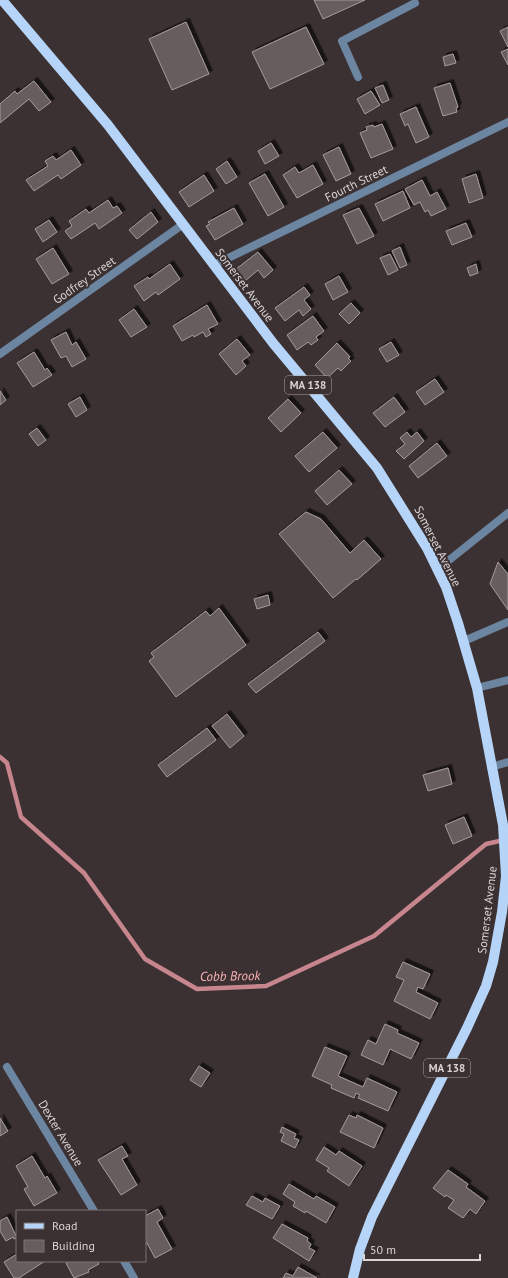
<svg xmlns="http://www.w3.org/2000/svg" width="508" height="1278" font-family="'PT Sans',sans-serif">
	<style>
		.lines { fill: none; stroke-linecap: round; stroke-linejoin: round }
		.stream { stroke: #c7868d; stroke-width: 4.5 }
		.building { fill: #675d5d; stroke: #a69b9c; filter: url(#shadow) }
		.service { stroke: #6c85a1; stroke-width: 8 }
		.minor { stroke: #6c85a1; stroke-width: 8 }
		.tertiary { stroke: #6c85a1; stroke-width: 8 }
		.primary { stroke: #b5d4f7; stroke-width: 10 }
		.labels { text-anchor: middle; dominant-baseline: central; stroke-width: 4; stroke-linejoin: round; paint-order: stroke }
		.shield { fill: #3b3132; stroke: #aaa3a3; stroke-width: 1 }
		.shield-label { font-size: 11px; font-weight: bold; fill: #dad4d4 }
		.street-label { font-size: 12px; fill: #dad4d4; stroke: #3b3132 }
		.water-label { font-size: 13px; font-style: italic; fill: #feb3b9; stroke: #3b3132 }
	</style>
	<defs>
		<filter id="shadow"><feDropShadow dx="3.5" dy="-3.5" stdDeviation="0" flood-color="#0009"/></filter>
	</defs>
	<rect width="100%" height="100%" fill="#3b3132"/>
	<g class="lines">
		<!-- stream -->
		<path class="stream" d="M0 757 7 763 21 817 84 873 145 959 197 989 266 986 374 936 486 844 504 840"/>
	</g>
	<!-- building -->
	<path class="building" d="M314 0H365L323 19Z
		M186 22 209 74 172 90 149 39Z
		M306 27 324 64 270 89 252 52Z
		M508 27V47L500 31Z
		M508 49V65L501 52Z
		M453 54 456 63 445 66 443 57Z
		M34 81 51 102 39 111 29 99 0 123V104L15 91 17 94Z
		M450 83 458 107 456 108 457 112 443 116 434 88Z
		M383 85 389 100 382 103 375 88Z
		M371 91 380 105 365 114 357 99Z
		M416 107 429 137 416 143 408 124 405 126 400 114Z
		M382 124 393 149 371 158 360 133 367 130 366 127 373 125 374 127Z
		M271 143 279 156 265 164 258 151Z
		M339 147 351 174 336 181 323 155Z
		M71 150 81 165 61 179 58 175 34 191 26 180 48 166 45 161 53 156 56 160Z
		M227 161 237 177 226 184 216 169Z
		M313 165 323 184 297 198 283 175 295 167 299 173Z
		M265 174 284 207 268 216 249 183Z
		M476 174 483 198 469 203 462 179Z
		M204 175 214 191 189 207 179 192Z
		M422 180 430 196 437 192 446 209 431 216 428 210 425 212 420 202 414 205 405 189Z
		M403 191 410 208 383 221 375 204Z
		M108 200 113 208 117 206 122 213 99 229 95 223 71 239 65 231 72 226 69 221 86 209 89 213Z
		M234 208 243 224 215 240 206 226 210 224 208 222Z
		M359 208 374 236 357 244 343 215Z
		M151 212 158 222 137 239 129 230Z
		M49 220 57 232 43 242 35 229Z
		M466 223 472 237 452 245 446 231Z
		M400 247 407 265 400 268 392 251Z
		M53 248 69 274 52 284 36 259Z
		M258 252 273 270 264 278 258 270 245 281 236 269Z
		M390 254 398 270 388 275 380 258Z
		M170 264 180 279 158 295 156 292 144 301 134 286 148 277 149 279Z
		M476 264 478 273 470 276 467 268Z
		M339 276 348 292 333 300 325 284Z
		M304 287 310 295 304 300 311 309 303 316 299 310 285 321 275 308Z
		M351 303 360 313 349 324 339 314Z
		M207 305 218 324 208 329 211 334 206 337 203 332 194 337 193 335 182 341 173 326Z
		M134 309 147 327 131 337 119 320Z
		M313 316 324 331 316 337 318 340 311 345 308 342 297 350 287 335Z
		M66 332 72 345 76 342 86 359 72 367 66 356 61 358 51 340Z
		M237 339 250 355 242 361 246 366 236 375 219 354Z
		M391 342 399 355 387 362 379 349Z
		M337 343 350 357 348 358 351 361 341 371 338 368 327 378 315 365Z
		M34 352 45 370 47 368 52 375 33 387 17 363Z
		M435 379 444 392 425 405 416 392Z
		M0 391 6 400 0 405Z
		M80 397 87 410 76 417 68 404Z
		M394 397 405 412 385 427 373 413Z
		M288 399 301 413 281 432 268 418Z
		M37 428 46 440 38 446 29 434Z
		M323 432 337 448 309 472 295 456Z
		M407 432 411 437 417 432 424 441 404 459 396 451 405 444 400 438Z
		M437 443 447 456 418 478 409 466Z
		M339 470 352 484 327 505 315 491Z
		M306 512 321 519 350 553 364 540 381 559 357 580 356 579 333 598 279 534Z
		M498 562 508 574V610L490 584Z
		M268 595 270 605 257 609 254 599Z
		M219 608 246 645 176 697 149 661 154 657 151 653 206 611 210 616Z
		M318 632 325 641 256 693 248 684Z
		M227 714 244 736 230 748 212 726Z
		M207 728 216 740 167 777 158 765Z
		M448 768 452 784 428 791 423 775Z
		M464 817 472 836 453 844 445 825Z
		M403 962 430 974 423 989 418 987 416 992 438 1003 430 1019 394 1001 404 980 396 977Z
		M385 1024 398 1030 397 1033 419 1043 411 1059 390 1049 383 1065 361 1055 368 1040 376 1044Z
		M325 1047 347 1056 338 1076 363 1087 367 1078 397 1092 388 1111 358 1098 360 1095 356 1093 354 1098 331 1088 332 1085 312 1076Z
		M199 1066 210 1073 201 1087 190 1080Z
		M349 1115 356 1118 357 1115 383 1128 374 1148 340 1132Z
		M0 1118 8 1131 0 1136Z
		M282 1127 296 1134 294 1138 299 1140 295 1148 281 1141 284 1134 280 1132Z
		M122 1146 128 1156 122 1159 137 1185 121 1195 98 1160Z
		M324 1147 336 1155 339 1151 362 1166 349 1186 327 1171 329 1168 316 1160Z
		M32 1156 45 1178 47 1176 57 1193 34 1206 24 1189 28 1187 16 1166Z
		M448 1170 468 1184 466 1187 485 1201 476 1214 470 1209 463 1218 448 1208 454 1200 446 1195 445 1197 433 1188Z
		M289 1184 314 1199 316 1196 335 1207 326 1223 306 1211 305 1213 293 1206 295 1202 283 1194Z
		M252 1196 263 1202 265 1198 280 1206 272 1219 246 1205Z
		M158 1209 163 1218 157 1222 172 1249 155 1258 147 1243 145 1244V1216Z
		M7 1217 17 1238 14 1239 13 1237 6 1241 0 1231V1221Z
		M282 1224 308 1238 307 1241 311 1244 309 1248 315 1251 309 1261 273 1238Z
		M17 1254V1261H45L19 1278H14L4 1262Z
		M70 1261H97L99 1264 88 1270 89 1272 74 1278 66 1263Z
		M298 1267 317 1278H283L286 1273 293 1276Z"/>
	<g class="lines">
		<!-- service -->
		<path class="service" d="M464 641 508 622
			M477 688 508 680
			M491 767 508 762"/>
		<!-- minor -->
		<path class="minor" d="M358 77 342 41 415 3
			M214 265 508 122
			M0 354 182 225
			M7 1067 94 1211
			M124 1261 134 1278"/>
		<!-- tertiary -->
		<path class="tertiary" d="M438 569 508 513"/>
		<!-- primary -->
		<path class="primary" d="M2 0 108 125 273 343 377 468 427 548 446 587 458 623 477 688 503 825 506 876 502 912 493 962 486 986 467 1028 372 1217 360 1249 353 1278"/>
	</g>
	<g class="labels">
		<!-- shield labels -->
		<g class="shield">
			<rect x="285" y="376" width="46" height="18" rx="3"/>
			<rect x="424" y="1059" width="46" height="18" rx="3"/>
		</g>
		<g class="shield-label">
			<text x="308" y="385">MA 138</text>
			<text x="447" y="1068">MA 138</text>
		</g>
		<!-- street labels -->
		<g class="street-label">
			<text transform="translate(356 183) rotate(-26)">Fourth Street</text>
			<text transform="translate(84 280) rotate(-35)">Godfrey Street</text>
			<text transform="translate(245 285) rotate(53)">Somerset Avenue</text>
			<text transform="translate(438 546) rotate(63)">Somerset Avenue</text>
			<text transform="translate(487 910) rotate(-83)">Somerset Avenue</text>
			<text transform="translate(61 1133) rotate(59)">Dexter Avenue</text>
		</g>
		<!-- water labels -->
		<g class="water-label">
			<text transform="translate(230 976) rotate(-1)">Cobb Brook</text>
		</g>
	</g>
	<!-- legend -->
	<rect x="16" y="1210" width="130" height="52" fill="#3b3132" stroke="#7b7273"/>
	<rect x="24" y="1223" width="20" height="6" fill="#b5d4f7" stroke="#7b7273"/>
	<text x="52" y="1230" font-size="12" fill="#dad4d4">Road</text>
	<rect x="24" y="1240" width="20" height="12" fill="#675d5d" stroke="#7b7273"/>
	<text x="52" y="1250" font-size="12" fill="#dad4d4">Building</text>
	<!-- scale -->
	<path d="M364 1254v6h116v-6" fill="none" stroke="#dad4d4" stroke-width="2"/>
	<text x="370" y="1254" font-size="12" fill="#dad4d4" stroke="#3b3132" stroke-width="3" paint-order="stroke">50 m</text>
</svg>
